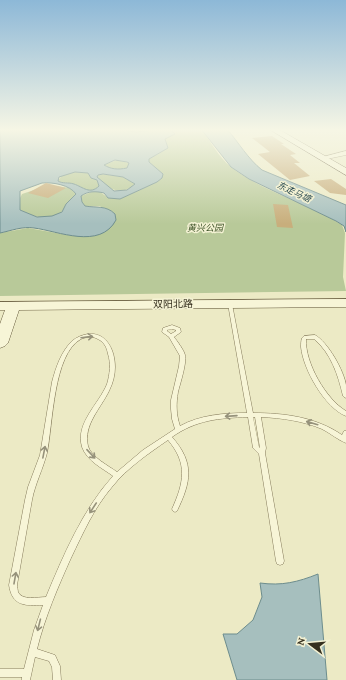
<svg xmlns="http://www.w3.org/2000/svg" width="346" height="680" font-family="'Crimson Pro','Noto Sans SC',serif">
	<style>
		.green { fill: #b8c999 }
		.water { fill: #a6bfbe; stroke: #6d8d8d; fill-rule: evenodd }
		.building { fill: #c8ae7c }
		.lines { fill: none; stroke-linecap: round; stroke-linejoin: round }
		.lane-casing { stroke: #867c5c; stroke-width: 1 }
		.street-casing { stroke: #867c5c; stroke-width: 1 }
		.secondary-casing { stroke: #685d3f; stroke-width: 1 }
		.lane { fill: #f7f5d7; fill-rule: evenodd }
		.street { fill: #f7f5d7; fill-rule: evenodd }
		.secondary { fill: #f7f5d7; fill-rule: evenodd }
		.oneway { stroke: #96927b }
		.labels { text-anchor: middle; dominant-baseline: central; stroke-width: 3; stroke-linejoin: round; paint-order: stroke }
		.far-water-label { font-size: 9px; font-style: italic; fill: #2f4f55; stroke: #f4f2d4 }
		.far-park-label { font-size: 9px; font-style: italic; fill: #3d5227; stroke: #f4f2d4 }
		.street-label { font-size: 10px; fill: #36301f; stroke: #f4f2d4 }
	</style>
	<rect width="100%" height="100%" fill="#eceac5"/>
	<!-- green -->
	<path class="green" d="M116 129H201C210 140 219 158 231 167 264 193 307 202 342 225L345 233 343 277 346 291 0 296V233L28 228 73 236 101 206H85L81 201V196L92 192H100L107 197 120 199 157 182 162 178 163 174 149 162V159L168 148 165 139 175 134 174 133C162 124 134 136 116 129Z
		M117 160 129 163 127 168C118 170 111 170 104 165Z
		M75 172 88 173 91 178 97 180 99 186C90 195 83 187 74 184 68 182 63 184 58 181L62 175Z
		M101 174 123 177 135 184C122 197 105 189 97 176Z
		M56 186 70 188 76 193C74 198 71 200 67 203 65 205 65 209 62 211 52 223 31 216 19 210V200L22 194 40 188Z"/>
	<!-- water -->
	<path class="water" d="M0 129H116L136 132 162 129 172 131 175 134 165 139 168 148 149 159V162L163 174 162 178 157 182 120 199 108 198 104 193C96 191 88 191 81 196L82 202 85 206C96 208 106 205 115 214L116 220C100 250 58 231 34 228 23 226 10 231 0 233ZM115 160 127 162 129 163 127 168C117 170 111 169 104 165ZM75 172 88 173 91 178 97 180 99 186C90 195 83 187 74 184 68 182 63 184 58 181L59 177ZM103 174 123 177 135 184 127 190 114 191 97 177 98 175ZM42 183C53 182 70 185 76 194L66 204 62 212 52 216 37 217 20 210V191Z
		M201 129H227C239 143 248 159 262 170L346 205V232L344 226 336 221 249 179 231 167Z
		M318 574 327 680H237L223 634H237L253 620 262 597 260 583C282 586 298 582 318 574Z"/>
	<!-- building -->
	<path class="building" d="M272 136 284 144H281L296 154 290 155 300 163H294L310 176 290 180 258 154 270 152 252 138Z
		M331 179 346 189V195L330 193 314 181Z
		M46 183 66 188 48 198 28 193Z
		M273 204 288 205 293 228 277 227Z"/>
	<g class="lines">
		<defs>
			<path id="lane" d="M228 303H230L232 304 253 413C284 413 316 417 342 435L344 431H346V443C338 440 330 433 322 429 303 421 282 418 261 417L266 448 265 453 284 561 283 564 280 565 277 564 276 561 259 454 253 448 248 417C219 418 196 420 172 437 195 463 191 482 177 511L175 512 173 511 172 509C184 482 188 464 168 440 148 454 127 468 112 487 94 508 83 533 71 558 58 587 45 617 37 649L55 655 60 666 61 680H53L52 667 49 661 35 657 30 680H22V677H0V669H24L34 630 43 605C25 606 12 606 9 585L25 500 28 487 40 455 52 382C56 367 61 352 72 341 77 337 82 335 88 334 107 332 115 351 115 367 115 375 113 383 109 391 101 408 83 425 88 446 91 457 109 466 117 472L143 450 175 429 172 419 171 409V400L179 366 180 356 169 337 162 332 163 328 172 325 180 328 181 332 174 337C177 341 184 350 185 355 187 363 180 384 178 392 176 404 176 414 180 426 200 415 224 413 247 413L228 304ZM172 329 176 330V331L171 334 167 331V330ZM93 337C102 340 106 344 108 354 111 363 110 374 107 384 99 404 75 423 82 447 87 461 102 468 113 476 83 509 63 556 46 597 38 597 22 601 18 592 18 591 17 586 17 585L32 500C35 484 43 469 47 453 53 425 53 354 81 339 85 337 89 337 93 337ZM253 417H255L260 448 259 447Z
				M315 335C328 342 344 371 346 385 346 389 346 394 346 398L344 397 343 396C338 375 331 353 314 339H306C305 363 326 399 346 411V416C325 408 303 369 301 347 301 344 301 341 302 338L304 336Z"/>
			<path id="street" d="M346 151V155L322 160 319 158Z"/>
			<path id="secondary" d="M269 129H278L346 168V175Z
				M346 299V307L19 310 8 343 5 346 0 348V324L5 310H0V302Z"/>
		</defs>
		<!-- lane casing -->
		<use href="#lane" class="lane-casing"/>
		<!-- street casing -->
		<use href="#street" class="street-casing"/>
		<!-- secondary casing -->
		<use href="#secondary" class="secondary-casing"/>
		<!-- lane -->
		<use href="#lane" class="lane"/>
		<!-- street -->
		<use href="#street" class="street"/>
		<!-- secondary -->
		<use href="#secondary" class="secondary"/>
	</g>
	<!-- one-way arrows -->
	<defs><path id="oneway-shaft" d="M-6 0H5M1.5-3L5.5 0L1.5 3" fill="none" stroke-width="1.6" stroke-linecap="round" stroke-linejoin="round"/></defs>
	<g class="oneway">
		<use href="#oneway-shaft" transform="translate(87 337) rotate(-7)"/>
		<use href="#oneway-shaft" transform="translate(231 416) rotate(176)"/>
		<use href="#oneway-shaft" transform="translate(312 423) rotate(-164)"/>
		<use href="#oneway-shaft" transform="translate(44 452) rotate(-79)"/>
		<use href="#oneway-shaft" transform="translate(91 454) rotate(47)"/>
		<use href="#oneway-shaft" transform="translate(93 508) rotate(123)"/>
		<use href="#oneway-shaft" transform="translate(15 578) rotate(-80)"/>
		<use href="#oneway-shaft" transform="translate(39 625) rotate(104)"/>
	</g>
	<!-- sky -->
	<linearGradient id="sky" x2="0" y2="1"><stop stop-color="#8db8d7"/><stop offset="0.58" stop-color="#f6f6e5"/><stop offset="1" stop-color="#f6f6e5" stop-opacity="0"/></linearGradient>
	<rect width="346" height="224" fill="url(#sky)"/>
	<g class="labels">
		<!-- far-water labels -->
		<g class="far-water-label">
			<text transform="translate(294 192) rotate(25)">东走马塘</text>
		</g>
		<!-- far-park labels -->
		<g class="far-park-label">
			<text x="205" y="228">黄兴公园</text>
		</g>
		<!-- street labels -->
		<g class="street-label">
			<text transform="translate(173 304) rotate(-1)">双阳北路</text>
		</g>
	</g>
	<!-- north arrow -->
	<g transform="translate(310 644) rotate(286)" stroke="#f4f2d4" stroke-width="3" paint-order="stroke">
	<path d="M0-3L7 15L0 10L-7 15Z" fill="#36301f"/>
	<text y="-6" font-size="11" font-weight="bold" text-anchor="middle" fill="#36301f">N</text>
	</g>
</svg>
